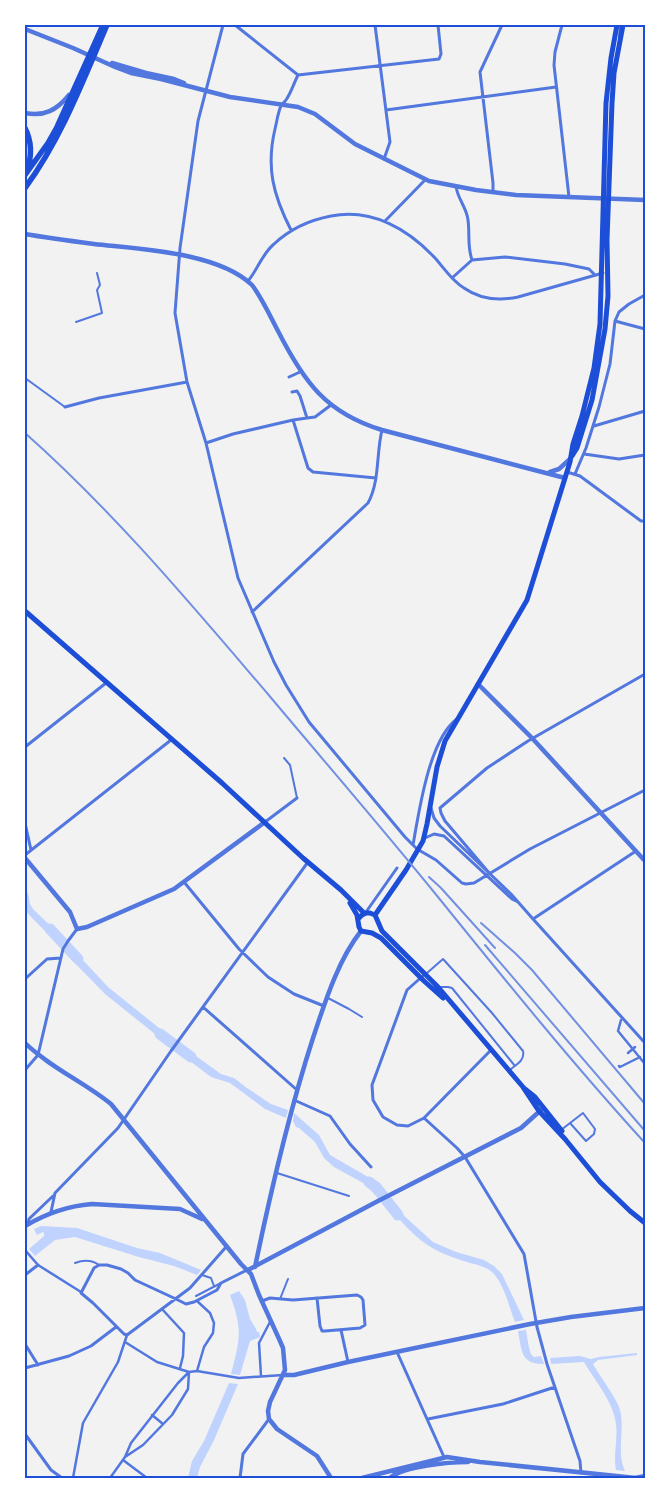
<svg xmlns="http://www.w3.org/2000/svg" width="670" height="1503" font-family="Figtree,sans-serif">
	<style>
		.water { fill: #bfd3fe }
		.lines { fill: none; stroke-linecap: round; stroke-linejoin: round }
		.river { stroke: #bfd3fe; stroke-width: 11 }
		.service { stroke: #5277de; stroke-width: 2 }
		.pedestrian { stroke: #5277de; stroke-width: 2.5 }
		.minor { stroke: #5277de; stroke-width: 3 }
		.tertiary { stroke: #5277de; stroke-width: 4.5 }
		.secondary { stroke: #1d4ed8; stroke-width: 5 }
		.primary { stroke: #1d4ed8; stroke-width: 5.5 }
		.rail { stroke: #7290e2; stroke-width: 2 }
		.neatline { fill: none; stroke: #1d4ed8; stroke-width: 2 }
	</style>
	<rect width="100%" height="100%" fill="#f2f2f2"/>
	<!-- water -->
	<path class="water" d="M25 891 28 893 30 904 33 909 63 938 57 943 31 917 25 910Z
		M69 945 108 987 174 1040 170 1046 105 994 65 953Z
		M182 1046 221 1074 234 1078 247 1088 271 1104 288 1110 286 1118 265 1109 230 1083 211 1077 178 1052Z
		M294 1113 319 1135 330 1155 375 1181 385 1190 375 1195 365 1184 334 1167 324 1158 315 1142 299 1128 296 1127 293 1121Z
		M390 1203 433 1242 456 1252 484 1260 494 1266 502 1274 524 1320 515 1322C509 1307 503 1278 488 1269 482 1266 475 1264 470 1263 457 1259 445 1255 434 1249 415 1239 401 1220 386 1205Z
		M41 1226 77 1228 137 1248 160 1253 201 1270 197 1275 174 1266 139 1257 75 1237 55 1240 35 1256 29 1249 44 1236V1233L43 1232 37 1235 34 1229Z
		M239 1291 245 1300 250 1319 256 1329 257 1332H259L260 1337 250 1341 240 1375 231 1374C240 1339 243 1330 230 1295Z
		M526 1330 529 1348 531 1354 534 1357 541 1356 544 1364C520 1364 522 1351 518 1331Z
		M637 1353V1355L598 1360 593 1364C599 1375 618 1400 620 1410 625 1430 616 1453 625 1471L616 1470C613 1455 618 1440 616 1424 613 1401 595 1381 584 1362L551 1364 550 1358 580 1356 591 1359 599 1357Z
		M229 1383 238 1384 214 1440 200 1467 197 1478H188L192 1461 204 1441Z"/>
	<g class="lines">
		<!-- river -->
		<path class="river" d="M50 929 78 959
			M160 1034 191 1057
			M369 1182 376 1187 398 1215"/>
		<!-- service -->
		<path class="service" d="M619 37 620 25
			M76 322 102 313 97 290 100 285 97 273
			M25 378 65 407
			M284 758 290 765 297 798
			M427 973 443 959 492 1013 523 1051C525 1060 517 1064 511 1069
			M439 987H448L452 988 515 1066
			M328 998 349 1009 362 1017
			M561 1130 583 1113 595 1129 594 1134 586 1141 570 1123
			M277 1173 349 1196
			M75 1263C83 1260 92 1260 99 1265
			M202 1275 211 1278 214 1286
			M196 1296 221 1283
			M280 1299 288 1279"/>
		<!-- pedestrian -->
		<path class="pedestrian" d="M621 1020 618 1031 645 1064
			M628 1053 635 1047
			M619 1066 620 1067 640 1057
			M25 1250 38 1265 81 1292
			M197 1301 210 1313 214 1323 213 1333 204 1347 197 1371
			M162 1309 184 1333 183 1356 180 1368
			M125 1342 157 1362 189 1372 197 1371 239 1378 283 1375
			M261 1376 259 1343 271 1320
			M152 1415 163 1424
			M125 1457 143 1445 172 1415 188 1389 189 1372
			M123 1460 147 1478
			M73 1478 83 1423 118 1362 127 1335
			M110 1478 125 1457 131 1443 178 1383 189 1372"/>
		<!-- minor -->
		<path class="minor" d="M223 25 198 121 180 248 175 313 187 382 206 443 238 578 274 662 286 685 309 722 405 837 417 849 436 860 462 883 466 884 474 883 530 849 645 790
			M235 25 298 75
			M375 25 390 142 384 159
			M562 25 555 52 554 65 569 197
			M298 75 439 59 441 54 438 25
			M386 110 556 87
			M456 186C457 198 467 208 468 220 470 235 467 245 472 260
			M493 192V183L480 72 502 25
			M385 221 425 180
			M291 230C273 195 266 167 275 129 277 121 278 112 281 106 283 102 284 103 286 100 291 93 294 83 298 75
			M452 278 472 260 505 257 565 264 589 269 595 275
			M248 281C258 269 262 254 274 244 290 229 310 220 331 216 372 208 408 229 435 258 444 268 452 281 464 288 481 300 499 301 518 297L603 273
			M615 321 645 329
			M289 377 300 372
			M292 392 297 391 300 396 307 418 293 420
			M65 407 99 398 187 382
			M307 418 315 417 331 405
			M594 426 645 411
			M206 443 233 434 293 420 308 468 313 472 376 478
			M584 454 619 459 645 455
			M567 472 580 476 641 521H645
			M575 474 586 448 599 407 610 364 615 321 619 312 629 304 645 295
			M252 612 368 503C380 481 376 454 382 430
			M25 747 106 683
			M431 808 434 818 440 826 511 894 533 919 645 1043
			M265 822 297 798
			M25 823 31 850
			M425 838 434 834 444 836 512 899 518 902
			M413 845C419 812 429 739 457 719
			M25 855 171 740
			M490 874 445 821 441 813 440 808 487 768 528 741 645 674
			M184 882 239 949 268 977 294 994 324 1006
			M366 912 397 868
			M533 919 636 851
			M425 974 407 990 372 1085 373 1100 383 1117 397 1125 408 1126 424 1118 491 1050
			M25 979 47 959 61 958
			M203 1007 297 1090
			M25 1070 38 1055 63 949 68 941 77 929
			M294 1100 330 1116 350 1144 371 1167
			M424 1118 457 1148 465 1157 524 1254 537 1327 547 1364 580 1461 581 1473
			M51 1212 55 1193 118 1128 171 1051 308 862
			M28 1224 29 1219 31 1217 53 1196
			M226 1247 190 1288 127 1335 124 1334 93 1303 81 1293 94 1268 99 1265H107L121 1269 128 1273 135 1280 176 1299 186 1304 194 1302 217 1290 221 1283 247 1270
			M25 1275 38 1265
			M262 1301 270 1298 293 1300 357 1295 361 1297 363 1300 365 1325 360 1328 325 1331H322L320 1326 317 1298
			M341 1330 348 1362
			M25 1344 38 1365
			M397 1352 444 1457
			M25 1368 69 1356 91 1346 116 1327
			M428 1419 503 1404 555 1387
			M25 1434 51 1470 62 1478
			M240 1478 243 1454 269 1419"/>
		<!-- tertiary -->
		<path class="tertiary" d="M25 29 73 48 115 67 131 73 161 79 230 97 298 107 315 114 355 144 429 181 476 190 516 195 645 200
			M112 63 146 73 174 79 184 83
			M25 113C44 117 57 110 69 95
			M25 234C48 238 71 241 94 244 138 249 218 252 252 285 262 298 270 316 278 331 304 382 326 413 382 430L565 478
			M550 472 559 469 570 459
			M478 684 532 738 645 861
			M25 858 70 912 77 929 87 927 174 889 265 822
			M25 1043C51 1068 84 1082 111 1104L241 1264 251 1274 259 1295 280 1341 283 1348 285 1370 270 1402 268 1411 269 1419 277 1429 317 1456 331 1478
			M25 1226C47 1213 67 1206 92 1204L180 1209 202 1219
			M255 1267C271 1190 289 1112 313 1038 325 1002 338 960 361 931
			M248 1270 378 1201 521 1128 541 1110
			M283 1375H294L348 1362 530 1324 571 1317 645 1308
			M362 1478 447 1457 480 1462 636 1478
			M390 1478C403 1466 450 1462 468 1462
			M635 1478 645 1476"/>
		<!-- secondary -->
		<path class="secondary" d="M572 456 577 448 592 400 605 329 608 296 607 240 612 103 614 73 623 25
			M25 611 222 783 303 858 341 890 364 913
			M350 903 357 915 359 927 361 931 372 933 381 938 424 981 443 998
			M375 915 406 870 423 841 427 824 437 767 445 741 527 600 570 462 573 444 582 416 594 368 600 324 606 103 611 58 617 25
			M358 919 362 915 366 913H370L375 915 382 931 438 987 523 1087 539 1111 565 1139 600 1182 630 1211 645 1223
			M525 1089 535 1097 562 1131"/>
		<!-- primary -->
		<path class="primary" d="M25 128C32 142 32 156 27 170
			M25 175 48 143 57 127 103 25
			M25 188C61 139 83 81 107 25"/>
		<!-- rail -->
		<path class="rail" d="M25 433C114 512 190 603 267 693 324 761 382 828 438 897 505 980 573 1064 645 1143
			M429 877 441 888 495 948
			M481 923 515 953 532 970 645 1104
			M485 945 645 1131"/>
	</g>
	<!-- border -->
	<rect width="670" height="1503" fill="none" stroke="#ffffff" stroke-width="52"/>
	<rect x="26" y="26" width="618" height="1451" class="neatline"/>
</svg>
